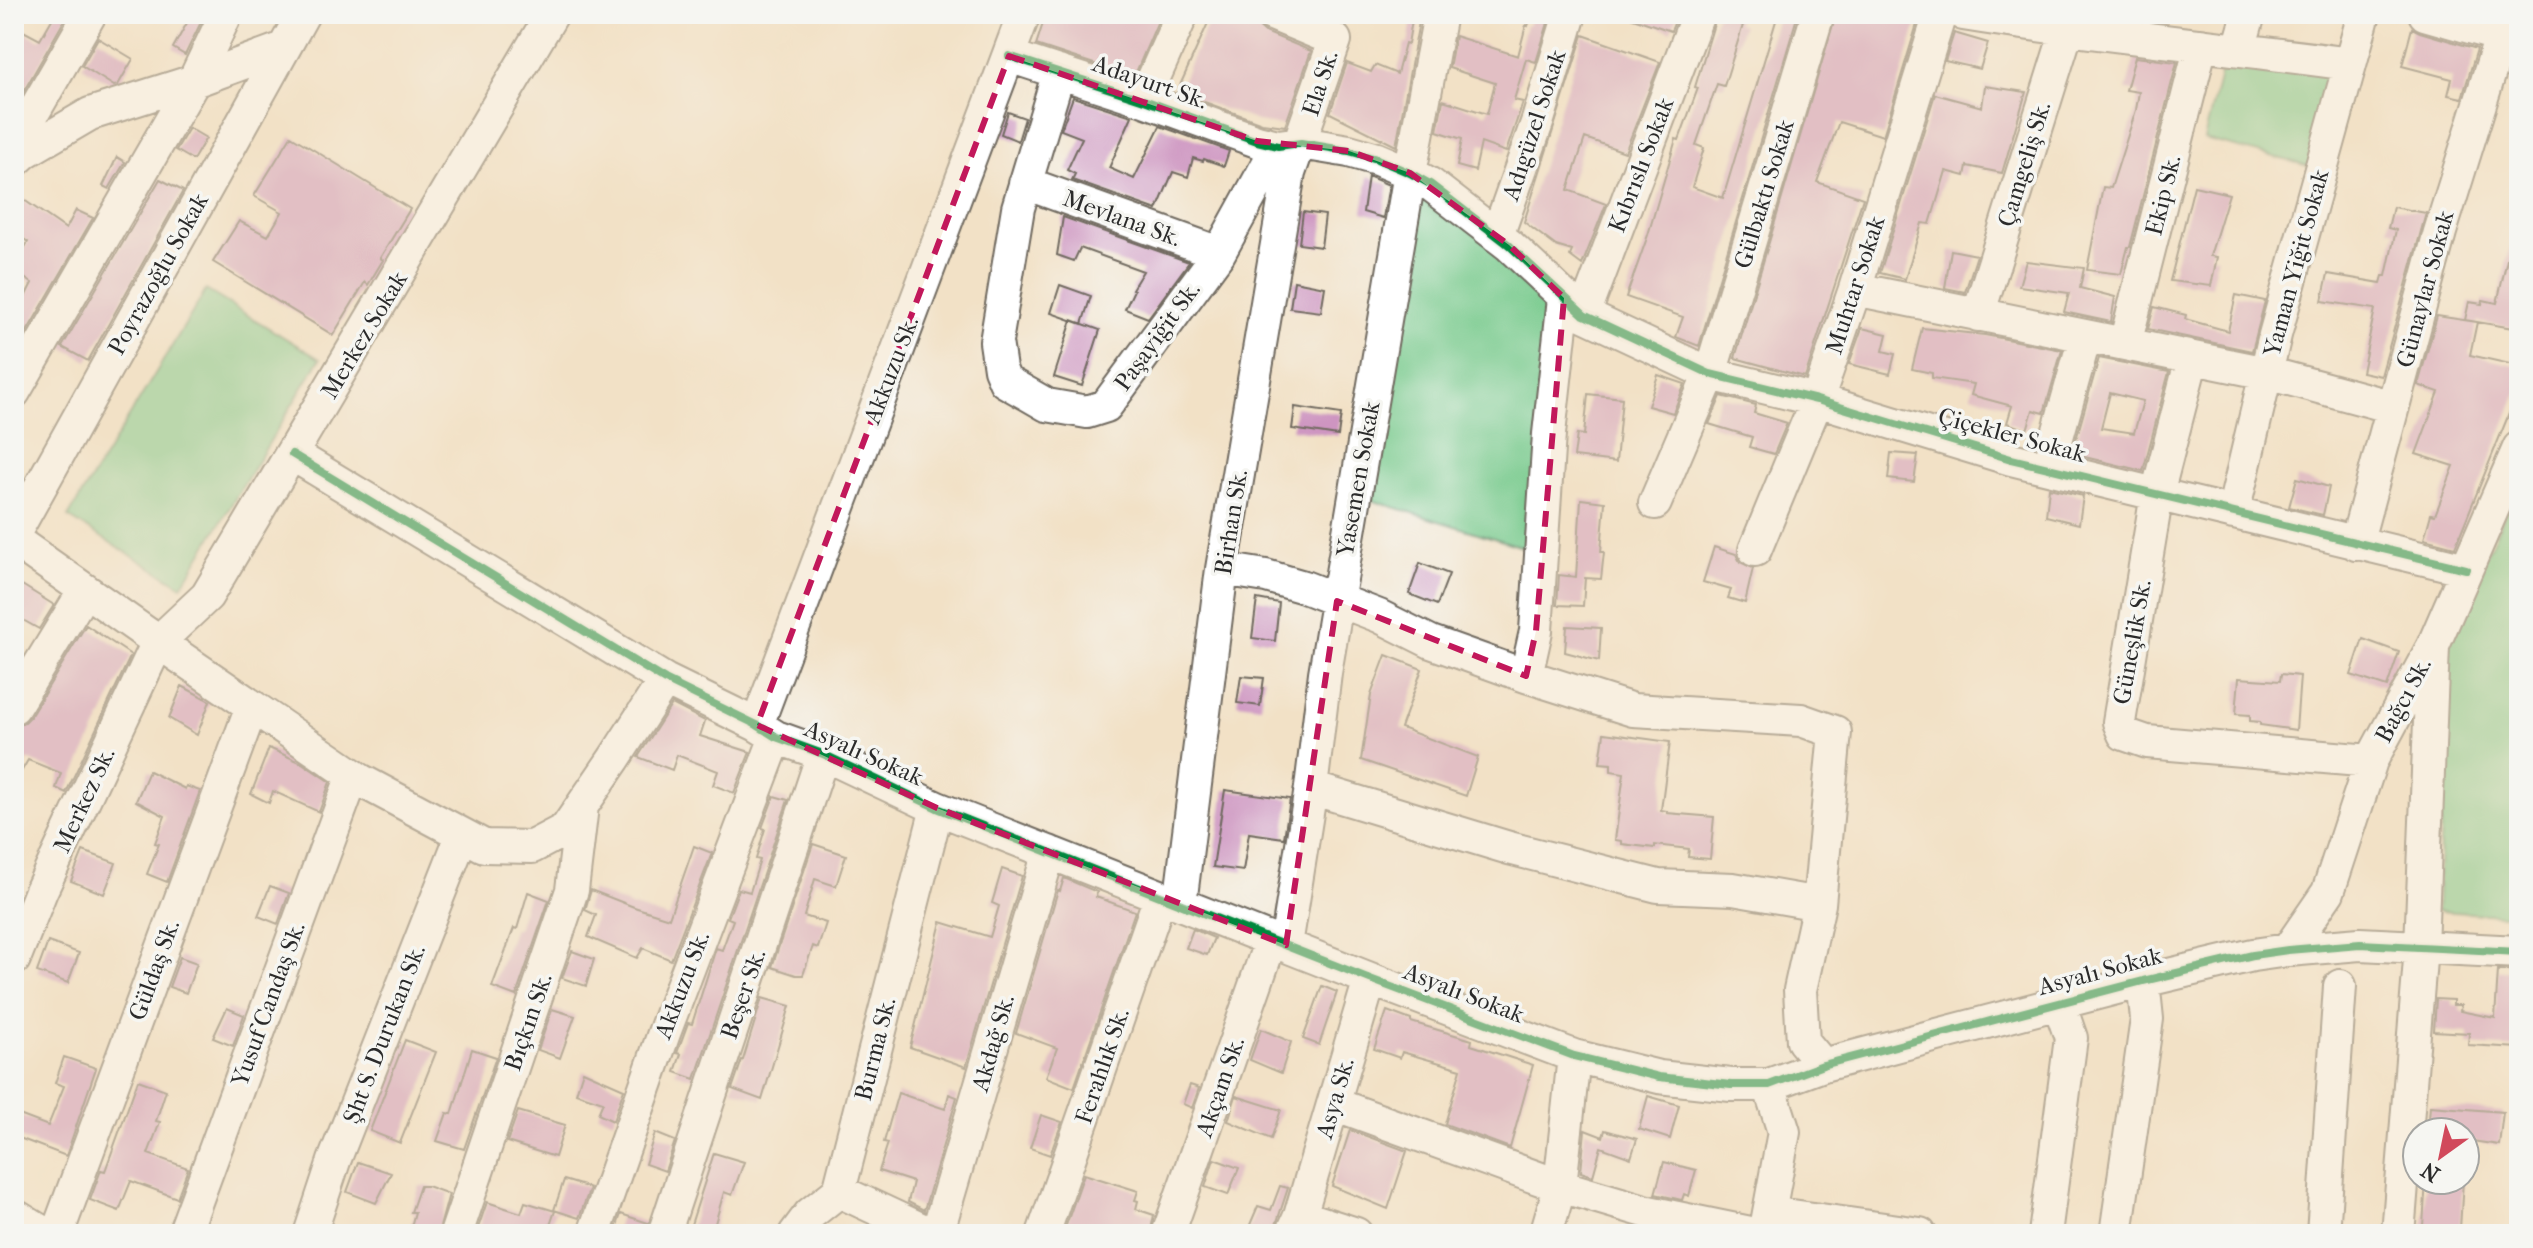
<svg xmlns="http://www.w3.org/2000/svg" width="2533" height="1248" font-family="'IM FELL French Canon',serif">
	<style>
		.green { fill: #78ca8d; stroke: #527a5c; stroke-width: 2 }
		.building { fill: #ce95c1; fill-rule: evenodd }
		.lines { fill: none; stroke-linecap: round; stroke-linejoin: round }
		.minor-casing { stroke: #716b61; stroke-width: 36 }
		.minor { stroke: #fff; stroke-width: 32 }
		.cycleway-casing { stroke: #f6f6f2; stroke-width: 13 }
		.cycleway { stroke: #00873e; stroke-width: 8 }
		.marked { fill: none; stroke: #c2185b; stroke-width: 6; stroke-dasharray: 16 10; stroke-linejoin: round }
		.labels { text-anchor: middle; dominant-baseline: central; stroke-width: 7; stroke-linejoin: round; paint-order: stroke }
		.street-label { font-size: 24px; fill: #2b2b2b; stroke: #f6f6f2 }
	</style>
	<rect width="100%" height="100%" fill="#f6f6f2"/>
	<filter id="ink" filterUnits="userSpaceOnUse"><feTurbulence type="fractalNoise" baseFrequency=".0125" numOctaves="2"/><feDisplacementMap in="SourceGraphic" scale="16" xChannelSelector="R" yChannelSelector="G"/><feConvolveMatrix kernelMatrix="1 2 1 2 8 2 1 2 1" color-interpolation-filters="sRGB"/></filter>
	<filter id="wash" filterUnits="userSpaceOnUse"><feTurbulence type="fractalNoise" baseFrequency=".006" numOctaves="4" result="noise"/><feDisplacementMap in="SourceGraphic" scale="32" xChannelSelector="R" yChannelSelector="G"/><feGaussianBlur stdDeviation="1.8" result="paint"/><feColorMatrix in="noise" values="0 0 0 0 0 0 0 0 0 0 0 0 0 0 0 0 0 1.4 0 .05"/><feComposite in="paint" operator="in"/></filter>
	<g filter="url(#wash)">
		<rect width="100%" height="100%" fill="#f2e1c6"/>
		<!-- green -->
		<path class="green" d="M2224 58 2333 74 2317 168 2204 139Z
			M1410 173 1564 298 1529 549 1355 495Z
			M206 290 320 359 182 586 68 517Z
			M2519 482V916L2437 911 2449 638Z"/>
		<g id="blocks">
			<!-- building -->
			<path class="building" d="M55 14H68L17 103 14 101V82L22 69 14 64V26L40 40Z
				M192 14H205L185 55 173 48Z
				M1046 14H1161L1134 77 1036 45Z
				M1212 14H1233L1256 24 1265 32 1311 51 1285 126 1262 123 1177 92Z
				M1630 14H1678L1671 31 1630 17Z
				M1717 14H1740L1737 23 1743 25 1724 86 1717 84 1696 145 1704 148 1692 187 1723 198 1778 14H1798L1699 346 1676 337 1683 317 1626 297 1648 235 1676 139 1679 140 1698 88 1695 87Z
				M1836 14H1892L1918 21 1883 136 1839 122 1817 182 1863 198 1805 377 1735 358Z
				M1531 17 1548 23 1536 62 1526 59 1514 100 1523 102 1506 152 1481 143 1475 171 1457 166 1462 139 1437 131 1443 100 1487 114 1495 83 1449 68 1455 36 1518 56 1526 25 1528 26Z
				M1412 20 1419 22 1396 146 1330 113 1347 63 1371 72 1375 65 1397 74 1405 43 1408 44Z
				M2412 28 2420 32 2477 49 2462 98 2448 95 2452 79 2402 66Z
				M1954 33 1988 43 1980 69 1945 61Z
				M1583 35 1660 62 1625 152 1585 138 1568 190 1606 204 1582 265 1570 256 1572 251 1556 246 1524 222Z
				M98 38 133 59 118 85 114 86 82 66Z
				M2135 57 2177 62 2130 247H2128L2121 274 2087 270 2103 187 2111 188 2136 110 2139 92 2126 90Z
				M1985 86 2026 92 2002 173 1967 166 1965 176 1946 171 1930 224 1922 223 1905 279 1880 273 1935 94 1982 107Z
				M1073 97 1132 116 1109 168 1134 179 1160 126 1229 151 1224 166 1204 159 1203 161 1193 158 1188 177 1173 172 1157 210 1072 180 1075 174 1067 170 1082 138 1061 130Z
				M1008 112 1025 118 1018 141 1001 134Z
				M189 128 206 138 193 160 176 150Z
				M291 136 410 209 380 258 383 260 368 285 365 282 333 335 213 262 239 221 268 236 282 212 254 196Z
				M117 157 125 162 109 189 103 186Z
				M1368 176 1389 185 1383 218 1363 212Z
				M160 179 183 191 88 361 62 347Z
				M2194 186 2229 194 2210 256 2217 257 2211 286 2170 281Z
				M14 193 66 229 76 210 93 218 14 354V319L32 283 14 271V266L28 242 14 232Z
				M2393 207 2426 213 2381 376 2362 372 2375 309 2322 301 2328 274 2381 283 2383 276H2386L2396 230 2388 228Z
				M1303 212 1325 215 1321 247 1299 244Z
				M1063 217 1189 262 1148 318 1125 309 1134 290 1132 289 1143 271 1080 248 1074 261 1057 255Z
				M2512 238 2519 239V329L2465 320 2469 302 2482 304 2483 300 2497 303Z
				M1951 250 1977 255 1965 292 1945 288Z
				M2026 261 2084 268 2080 288 2115 297 2111 322 2064 312 2069 293 2019 286Z
				M1294 281 1325 287 1321 312 1290 308Z
				M1060 285 1091 296 1082 324 1051 313Z
				M2236 295 2265 301 2252 351 2148 329 2154 307 2186 315 2185 319 2228 331Z
				M2437 316 2477 322 2470 355 2519 366V389L2455 547 2424 539 2431 514 2435 515 2454 466 2416 454 2439 392 2418 385Z
				M1072 320 1100 330 1082 386 1054 377Z
				M1862 328 1887 334 1883 351 1895 354 1890 374 1849 364Z
				M1922 328 1985 335 2062 350 2044 413 2033 410 2027 430 2007 423 2012 406 1971 395 1974 384 1932 378V373L1912 369Z
				M2099 358 2169 372 2143 471 2072 454ZM2110 393 2143 401 2134 433 2101 428Z
				M1658 375 1685 384 1673 413 1648 406Z
				M1588 394 1622 398 1616 462 1574 457 1577 434 1584 435Z
				M1721 396 1756 405 1754 413 1787 423 1774 454 1749 447 1752 437 1709 424Z
				M1295 407 1341 414 1338 436 1292 429Z
				M1891 453 1918 455 1914 482 1888 479Z
				M2297 478 2329 487 2323 515 2289 507Z
				M2049 488 2083 496 2079 524 2046 516Z
				M1581 499 1605 502 1601 552H1604L1601 579 1585 578 1583 606 1557 605 1559 575 1576 577Z
				M1714 547 1736 554 1740 562 1753 568 1745 603 1728 598 1731 590 1703 582Z
				M1420 563 1449 574 1437 605 1409 594Z
				M14 580 54 605 39 629 14 615Z
				M1257 599 1279 603 1275 641 1252 638Z
				M86 625 131 655 66 793 56 788 61 773 28 760 14 784V726L24 723 30 717Z
				M1567 626 1601 628 1599 661 1565 652Z
				M2363 639 2399 652 2387 687 2351 675Z
				M1386 655 1422 669 1401 728 1478 757 1466 796 1361 760 1371 695Z
				M2281 674 2300 676 2296 730 2260 725V722L2250 721V715L2236 714 2239 678 2280 681Z
				M1241 676 1264 678 1260 706 1237 703Z
				M182 686 210 701 197 735 169 718Z
				M672 704 705 721 700 736 750 752 734 793 713 785 718 771 677 755 672 770 638 757Z
				M1604 733 1670 742 1661 810 1667 811V813L1714 817 1710 859 1688 857 1689 849 1655 845V848L1622 844V841L1615 840 1624 773 1611 771V764L1600 763Z
				M269 748 302 763 330 782 319 812 273 791 269 803 251 794Z
				M149 771 185 789 186 786 200 791 167 882 147 874 159 844 155 843 165 816 136 801Z
				M1225 790 1290 799 1284 838 1249 833 1243 871 1213 867Z
				M774 796 788 800 695 1079 675 1072 681 1054 677 1053 688 1023 692 1024 716 948 722 950 733 920 728 918 739 889 750 892 760 860 756 859 765 829 762 828Z
				M813 844 846 855 836 886 815 879 804 916 826 923 818 948 813 946 803 975H796L772 967Z
				M694 846 712 853 671 960 643 948 637 958 588 937 596 915 585 910 591 890 634 907 669 918Z
				M83 851 116 863 104 894 71 881Z
				M1002 869 1022 876 966 1067 910 1047 941 922 990 937 999 906 992 903Z
				M1064 878 1097 892 1096 897 1135 911 1074 1088 1046 1077 1057 1048 1016 1033 1058 890 1060 891Z
				M270 886 289 893 278 924 258 916Z
				M528 892 549 900 516 996 492 987 514 928 517 929Z
				M1193 929 1214 938 1207 955 1186 948Z
				M48 942 79 953 68 983 37 972Z
				M572 951 594 959 586 986 562 978Z
				M180 957 197 963 186 993 169 987Z
				M2498 970 2519 971V1048L2468 1045 2469 1033 2434 1031 2436 999 2453 1000V1005H2461L2460 1011 2495 1018Z
				M1322 986 1337 992 1319 1045 1303 1039Z
				M762 998 790 1006 762 1100 732 1089 742 1060H743Z
				M227 1008 244 1015 233 1046 213 1038Z
				M552 1009 575 1016 560 1058 538 1050Z
				M1387 1011 1411 1020V1022L1472 1040 1471 1045 1533 1065 1510 1148 1445 1124 1461 1069 1402 1052 1400 1058 1374 1049Z
				M1261 1029 1291 1042 1281 1073 1250 1060Z
				M405 1040 436 1052 400 1143 370 1131Z
				M472 1049 496 1057 464 1149 437 1141 447 1113 452 1114Z
				M64 1057 96 1068 66 1156 14 1136V1113L48 1126 64 1086 55 1083Z
				M583 1071 624 1089 613 1121 598 1114 603 1102 576 1093Z
				M138 1080 166 1090 156 1121 160 1122 148 1154 188 1168 177 1198 131 1181 119 1211 90 1200 101 1170 105 1171Z
				M1190 1085 1199 1088 1192 1108 1183 1104Z
				M898 1093 945 1109 949 1094 957 1097 924 1210 908 1202 913 1182 879 1171 888 1143 884 1142Z
				M1236 1096 1281 1110 1271 1139 1228 1121Z
				M1648 1096 1679 1105 1670 1139 1639 1129Z
				M2430 1106 2503 1112 2499 1145 2465 1140V1132H2428Z
				M518 1111 565 1125 555 1157 507 1142Z
				M1041 1115 1062 1122 1050 1155 1030 1148Z
				M1350 1130 1407 1151 1388 1209 1332 1186Z
				M1585 1130 1603 1137 1605 1130 1637 1139 1631 1158 1601 1147 1593 1176 1581 1172Z
				M655 1133 675 1141 665 1171 645 1164Z
				M714 1153 744 1162 732 1195 724 1192 712 1234H688Z
				M1214 1159 1239 1168 1228 1195 1205 1187Z
				M358 1162 391 1173 376 1203 347 1192Z
				M1664 1162 1696 1170 1689 1196 1684 1194 1682 1200 1655 1194Z
				M1084 1174 1138 1191 1135 1200 1138 1201 1136 1209 1154 1215 1150 1234H1063Z
				M564 1180 590 1188 579 1218 554 1210Z
				M2426 1180H2463L2460 1229 2423 1226Z
				M420 1186H427L449 1194 438 1234H409L415 1212H411Z
				M1280 1186 1288 1188 1273 1234H1246L1258 1206 1271 1210Z
				M487 1202 521 1213 525 1202 555 1211 547 1234H518L505 1230 504 1234H476Z
				M621 1214 648 1223 646 1234H633L616 1229Z"/>
		</g>
	</g>
	<g filter="url(#ink)">
		<use href="#blocks" fill-opacity="0" stroke="#716b61" stroke-width="2"/>
		<g class="lines">
			<defs>
				<path id="minor" d="M1963 14C2092 35 2221 46 2350 64
					M2425 14 2519 41
					M2239 49 2249 14
					M1009 56 1144 100 1257 141 1278 146 1301 143 1349 151 1377 159 1410 173 1430 184 1509 245 1584 315 1710 374 1817 400 2011 459 2466 569
					M1059 72 1018 208 996 342 1000 369 1005 381 1047 405 1087 412 1106 406 1219 253 1278 146
					M1144 100 1182 14
					M14 146 90 14
					M14 162 25 152 90 114 194 81 284 48
					M1025 183 1219 253
					M1497 236 1538 120 1570 14
					M1855 289 2267 373 2393 407
					M1584 315 1698 14
					M1978 315 2072 14
					M2125 344 2201 45
					M2192 358 2157 494 2119 722 2124 734 2147 742 2371 761
					M14 392 194 81 226 14
					M292 454 665 680 757 725 776 737 823 754 937 808 1370 979 1574 1056 1659 1077 1731 1085H1769L1823 1065 2143 981 2253 955 2288 950 2360 944 2519 952
					M2049 466 2085 337
					M1655 503 1710 374 1818 14
					M2233 513 2275 335 2364 14
					M14 534 303 14
					M14 540 177 655 360 780 484 846 532 847 566 829 614 759 665 680
					M2356 544 2440 232 2508 14
					M1755 550 1817 400 1855 289 1940 14
					M1222 569 1266 576 1304 587 1379 616 1431 642 1526 676 1536 631 1549 434 1564 298
					M1526 676 1633 710 1801 720 1835 732 1819 904 1800 990 1803 1041 1823 1065
					M14 707 85 590
					M757 725 1024 14
					M1311 788 1509 848 1658 886 1733 889 1819 904
					M1180 904 1222 569 1289 173 1335 40 1272 14
					M1286 945 1311 788 1325 673 1410 173 1440 14
					M2288 950 2328 892 2371 761 2433 646 2519 448
					M14 959 41 891 158 642 207 596 552 14
					M1334 1104 1560 1186 1648 1212 1755 1234
					M14 1215 45 1234
					M1785 1215 1920 1234
					M1300 1216 1370 979
					M57 1234 252 706
					M184 1234 353 775
					M310 1234 334 1161 462 835
					M456 1234 572 890 582 806
					M594 1234 664 1033 776 737
					M664 1234 823 754
					M795 1234 810 1214 839 1191
					M931 1234 839 1191 937 808
					M937 1234 1049 852
					M1043 1234 1160 897
					M1168 1234 1271 940
					M1292 1234 1300 1216 1356 1234
					M1546 1234 1560 1186 1574 1056
					M1765 1234 1784 1132 1769 1085
					M2045 1234 2071 1038 2059 1003
					M2116 1234 2147 1019 2143 981
					M2323 1234 2340 986
					M2398 1234 2421 947 2433 646"/>
			</defs>
			<!-- minor casing -->
			<use href="#minor" class="minor-casing"/>
			<!-- minor -->
			<use href="#minor" class="minor"/>
			<defs>
				<path id="cycleway" d="M1009 56 1144 100 1257 141 1278 146 1301 143 1349 151 1377 159 1410 173 1430 184 1509 245 1584 315 1710 374 1817 400 2011 459 2466 569
					M292 454 665 680 757 725 776 737 823 754 937 808 1370 979 1574 1056 1659 1077 1731 1085H1769L1823 1065 2143 981 2253 955 2288 950 2360 944 2519 952"/>
			</defs>
			<!-- cycleway casing -->
			<use href="#cycleway" class="cycleway-casing"/>
			<!-- cycleway -->
			<use href="#cycleway" class="cycleway"/>
		</g>
	</g>
	<!-- marked area -->
	<path d="M0 0H2533V1248H0ZM1009 56 1257 141 1349 151 1410 173 1509 245 1564 298 1536 631 1526 676 1337 601 1286 945 937 808 757 725Z" fill="#f2e1c6" fill-opacity=".55" fill-rule="evenodd"/>
	<path class="marked" d="M1009 56 1257 141 1349 151 1410 173 1509 245 1564 298 1536 631 1526 676 1337 601 1286 945 937 808 757 725Z"/>
	<g class="labels">
		<!-- street labels -->
		<g class="street-label">
			<text transform="translate(1150 82) rotate(19)">Adayurt Sk.</text>
			<text transform="translate(1320 83) rotate(-72)">Ela Sk.</text>
			<text transform="translate(1534 125) rotate(-72)">Adıgüzel Sokak</text>
			<text transform="translate(2024 164) rotate(-73)">Çamgeliş Sk.</text>
			<text transform="translate(1641 165) rotate(-69)">Kıbrıslı Sokak</text>
			<text transform="translate(1764 194) rotate(-73)">Gülbaktı Sokak</text>
			<text transform="translate(2163 195) rotate(-76)">Ekip Sk.</text>
			<text transform="translate(1122 218) rotate(20)">Mevlana Sk.</text>
			<text transform="translate(2296 263) rotate(-75)">Yaman Yiğit Sokak</text>
			<text transform="translate(158 274) rotate(-61)">Poyrazoğlu Sokak</text>
			<text transform="translate(1855 285) rotate(-72)">Muhtar Sokak</text>
			<text transform="translate(2425 289) rotate(-75)">Günaylar Sokak</text>
			<text transform="translate(364 335) rotate(-59)">Merkez Sokak</text>
			<text transform="translate(1157 336) rotate(-54)">Paşayiğit Sk.</text>
			<text transform="translate(891 370) rotate(-69)">Akkuzu Sk.</text>
			<text transform="translate(2012 435) rotate(15)">Çiçekler Sokak</text>
			<text transform="translate(1358 479) rotate(-80)">Yasemen Sokak</text>
			<text transform="translate(1231 522) rotate(-81)">Birhan Sk.</text>
			<text transform="translate(2132 642) rotate(-80)">Güneşlik Sk.</text>
			<text transform="translate(2403 700) rotate(-62)">Bağcı Sk.</text>
			<text transform="translate(864 753) rotate(24)">Asyalı Sokak</text>
			<text transform="translate(84 800) rotate(-65)">Merkez Sk.</text>
			<text transform="translate(154 970) rotate(-70)">Güldaş Sk.</text>
			<text transform="translate(2100 971) rotate(-15)">Asyalı Sokak</text>
			<text transform="translate(682 985) rotate(-69)">Akkuzu Sk.</text>
			<text transform="translate(1464 993) rotate(21)">Asyalı Sokak</text>
			<text transform="translate(743 994) rotate(-71)">Beşer Sk.</text>
			<text transform="translate(268 1004) rotate(-70)">Yusuf Candaş Sk.</text>
			<text transform="translate(528 1022) rotate(-71)">Bıçkın Sk.</text>
			<text transform="translate(384 1034) rotate(-69)">Şht S. Durukan Sk.</text>
			<text transform="translate(993 1043) rotate(-74)">Akdağ Sk.</text>
			<text transform="translate(875 1049) rotate(-76)">Burma Sk.</text>
			<text transform="translate(1102 1066) rotate(-71)">Ferahlık Sk.</text>
			<text transform="translate(1220 1087) rotate(-71)">Akçam Sk.</text>
			<text transform="translate(1335 1098) rotate(-74)">Asya Sk.</text>
		</g>
	</g>
	<!-- margin -->
	<rect width="2533" height="1248" fill="none" stroke="#f6f6f2" stroke-width="48"/>
	<!-- north arrow -->
	<g transform="translate(2441 1156) rotate(213)"><circle r="38" fill="#f6f6f2" stroke="#a5a5a2" stroke-width="2"/>
	<path d="M0-6L14 30L0 20L-14 30Z" fill="#d1495b"/>
	<text y="-12" font-size="22" font-weight="bold" text-anchor="middle" fill="#2b2b2b">N</text>
	</g>
</svg>
